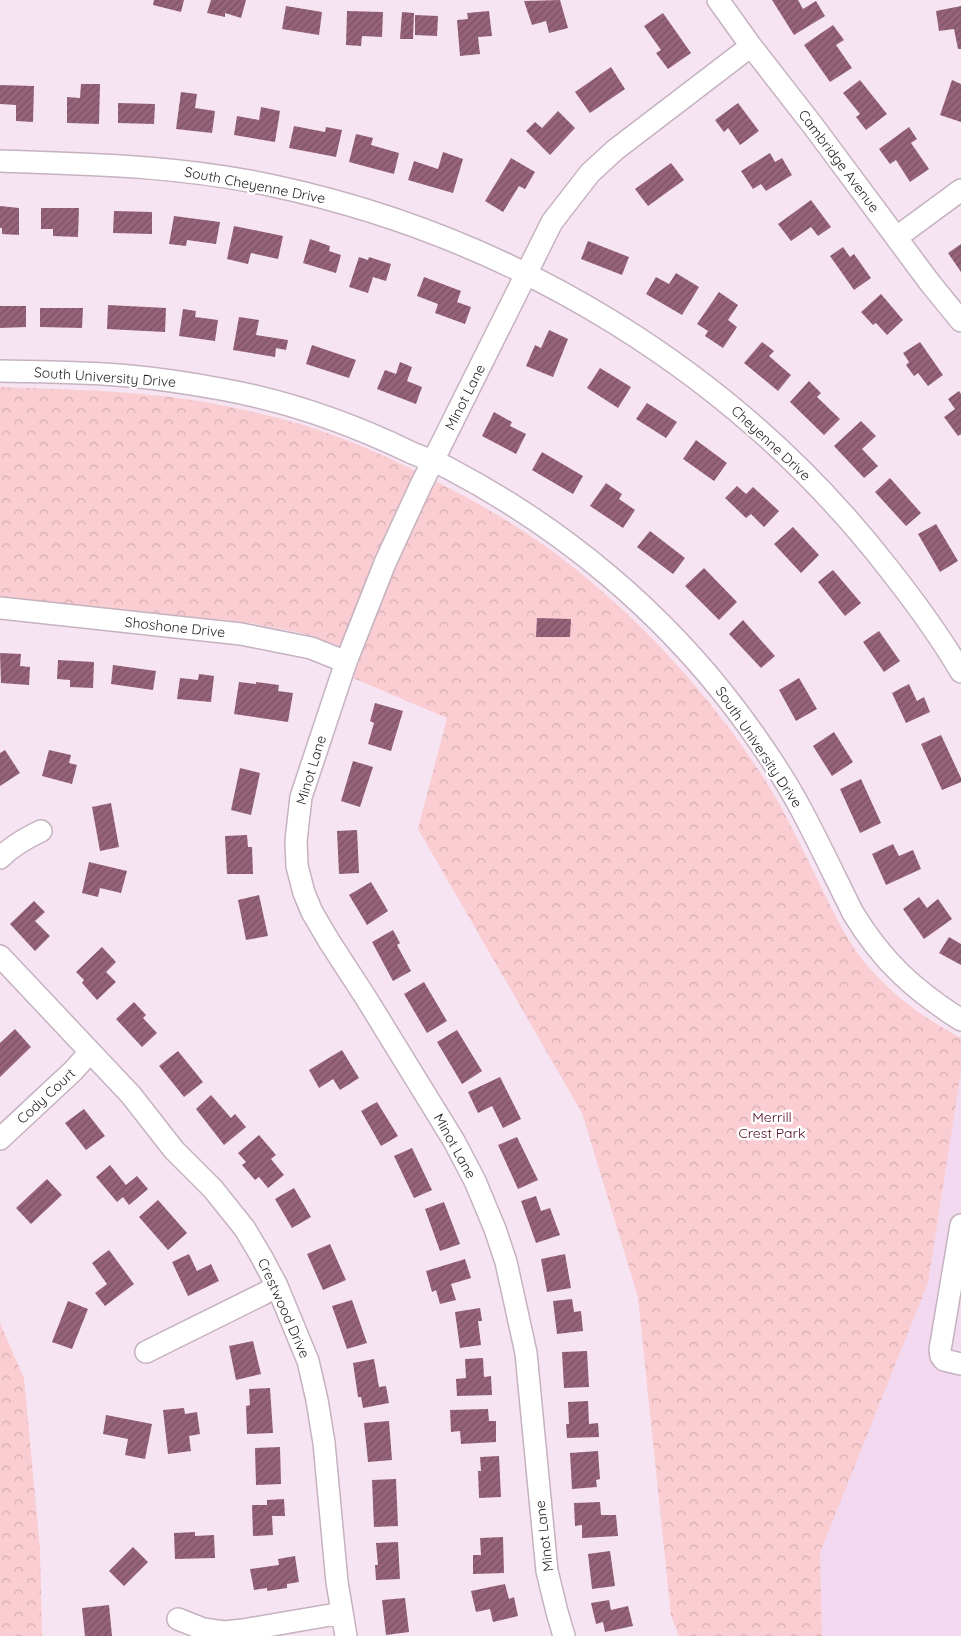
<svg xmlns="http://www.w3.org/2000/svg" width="961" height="1636" font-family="Quicksand,sans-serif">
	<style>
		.built { fill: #f3d9ef }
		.park { fill: url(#park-crowns) }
		.building { fill: url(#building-hatch) }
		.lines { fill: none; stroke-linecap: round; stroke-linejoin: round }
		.minor-casing { stroke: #c5b2c1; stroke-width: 24 }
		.minor { stroke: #fff; stroke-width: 21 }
		.labels { text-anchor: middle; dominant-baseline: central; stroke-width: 5; stroke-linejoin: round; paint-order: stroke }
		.street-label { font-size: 14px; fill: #231c22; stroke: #fff }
		.park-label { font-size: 14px; fill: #50071c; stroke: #fff }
	</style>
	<defs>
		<pattern id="park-crowns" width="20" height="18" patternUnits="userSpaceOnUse" patternTransform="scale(1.25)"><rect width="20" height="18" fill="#f9cdd1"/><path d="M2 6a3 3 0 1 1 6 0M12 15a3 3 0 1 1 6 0" fill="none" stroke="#d5afb3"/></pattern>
		<pattern id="building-hatch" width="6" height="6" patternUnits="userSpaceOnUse" patternTransform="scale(1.25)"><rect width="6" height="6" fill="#966379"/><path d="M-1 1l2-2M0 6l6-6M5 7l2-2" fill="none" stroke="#7a5163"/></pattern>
	</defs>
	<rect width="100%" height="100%" fill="#f7e4f3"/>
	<!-- built -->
	<path class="built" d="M961 1072V1636H822L820 1553 928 1283Z"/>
	<!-- park -->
	<path class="park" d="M0 387C54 389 107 390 161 396 201 400 243 409 282 419 332 432 380 453 426 476 475 501 525 529 568 563 647 625 717 703 770 788 789 820 805 854 821 887 834 913 846 939 864 962 892 995 923 1018 961 1038V1072L928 1283 820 1553 822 1636H679L671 1616 638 1297 582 1113 418 829 447 718 353 678 362 654 306 634 250 623 0 597Z
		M0 1323 24 1378 40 1549 42 1636H0Z"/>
	<!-- building -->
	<path class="building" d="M154 0H184L181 12 153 5Z
		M211 0H246L241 18 225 13V17L207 13Z
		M560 0 568 28 549 33 546 21 532 25 524 1Z
		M772 0H798L803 9 816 1 825 16 794 35Z
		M286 6 322 12 319 35 282 29Z
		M961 6V49H958L954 29 939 31 936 11Z
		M347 11 383 12 382 37 362 36 361 46 346 45Z
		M489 11 492 36 478 37 480 54 460 56 457 20 468 19 467 13Z
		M402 12 414 13 413 39H400Z
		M663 13 691 53 668 69 656 53 661 50 644 26Z
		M415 15 438 16 437 36 415 35Z
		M833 25 844 40 836 45 852 68 830 82 804 45Z
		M611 67 625 89 590 113 575 92Z
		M860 80 887 114 866 130 856 117 860 114 843 93Z
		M952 80 961 84V122L940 115Z
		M81 84H100L99 124 67 123V97L80 98Z
		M0 85 34 86 33 122 16 121V105L0 104Z
		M181 92 197 94 195 108 215 111 212 133 176 129Z
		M118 103 155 104 154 124 118 123Z
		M738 103 759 131 740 145 728 128 724 132 715 120Z
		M261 107 280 111 275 142 234 135 237 116 259 120Z
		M558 111 575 128 550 155 526 131 535 122 542 128Z
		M294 126 325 132 326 127 342 130 336 157 289 148Z
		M909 127 917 139 911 143 929 169 910 182 896 160 890 164 879 149Z
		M356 134 373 138 371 145 399 153 394 174 349 162Z
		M443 152 463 159 453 193 408 180 414 161 438 169Z
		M770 153 775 162 782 158 792 175 766 191 761 184 753 189 741 171Z
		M511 158 535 172 525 189 519 186 503 212 485 201Z
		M671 163 684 180 648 206 635 189Z
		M811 200 831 227 818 236 811 227 791 241 778 224Z
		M0 206 19 208V235L2 234V228H0Z
		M41 208H79L78 237 53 236V229H41Z
		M114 211 152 212V234L113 233Z
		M174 216 220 222 216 244 187 240 186 246 169 244Z
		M234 226 283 236 278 259 251 253 248 264 227 259Z
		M310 239 330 246 329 251 341 255 336 273 303 263Z
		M588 241 629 257 622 275 581 259Z
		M961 244V272L948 253Z
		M843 247 850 257 854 254 871 278 854 290 830 256Z
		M359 257 368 260 369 257 391 264 386 281 373 277 368 293 349 287Z
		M676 273 699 287 682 315 646 294 656 277 669 284Z
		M424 277 461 291 457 302 471 307 465 324 435 313 438 304 417 296Z
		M719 292 738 305 728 320 737 327 723 348 705 336 708 331 697 324Z
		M881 294 903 320 887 335 876 323 873 325 861 312Z
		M108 305 166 308 165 332 107 329Z
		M0 306H26V327L0 328Z
		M40 308H83L82 328 40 327Z
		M183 309 196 311 195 317 218 320 215 341 179 336Z
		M239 317 259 320 256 335 288 340 286 350 276 348 275 357 233 350Z
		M549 330 568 339 553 377 526 366 535 345 541 348Z
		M762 342 774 351 769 356 791 375 778 391 744 363Z
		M920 342 943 375 928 386 918 373 914 376 906 365 909 362 903 353Z
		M312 345 356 360 349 378 306 364Z
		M400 362 412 367 407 381 422 387 416 404 377 389 385 370 396 374Z
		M600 368 631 387 618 408 587 388Z
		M809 381 821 393 817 397 840 419 824 435 790 402Z
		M959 391 961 394V434L958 436 944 417 955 409 948 399Z
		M647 403 677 422 666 438 636 419Z
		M494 412 512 422 510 426 526 434 516 454 482 436Z
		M861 421 876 436 862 449 878 466 864 478 834 446Z
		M696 440 727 463 714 481 683 459Z
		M542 452 583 476 573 494 532 470Z
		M890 478 921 513 906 526 875 492Z
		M606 483 622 494 619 499 635 510 623 528 590 506Z
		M737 486 746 494 753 487 779 511 764 527 751 514 746 518 725 498Z
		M936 524 958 561 940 572 918 534Z
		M793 527 819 555 801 573 774 544Z
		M650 531 685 558 673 574 637 547Z
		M704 568 737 602 719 620 685 586Z
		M833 570 861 603 845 616 818 582Z
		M537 618 571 619 570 637H536Z
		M743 620 775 656 761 668 729 634Z
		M879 631 900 661 884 672 863 642Z
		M0 653 21 654 20 666 30 667 29 685 1 683Z
		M58 660 94 662 93 688 70 687V680L57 679Z
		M113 665 156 671 153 690 111 684Z
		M199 674 214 676 211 702 177 699 180 678 198 680Z
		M799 678 817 709 796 721 779 690Z
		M239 682 256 684V682L279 685 278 691 293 693 288 722 234 714Z
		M909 684 917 701 924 697 930 712 906 723 892 693Z
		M375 703 403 711 391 751 368 744 374 723 370 721Z
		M834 732 853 762 832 776 813 746Z
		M941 735 961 778V782L942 790 921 744Z
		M5 750 20 773 0 786V753Z
		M49 750 71 755 69 763 77 765 72 784 42 776Z
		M353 761 373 767 360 807 341 801Z
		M240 768 260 773 251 815 231 810Z
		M861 779 881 823 860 833 840 789Z
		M111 803 119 847 100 851 92 807Z
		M357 830 359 873 339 874 337 831Z
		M247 835 248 847H252L253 874H227L225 836Z
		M893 844 899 856 913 850 921 869 886 885 872 854Z
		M89 862 127 871 121 893 100 888 98 897 82 893Z
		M371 882 388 911 367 925 349 895Z
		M259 895 268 936 246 940 238 900Z
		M919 897 927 908 938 899 952 919 924 939 903 909Z
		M34 901 45 912 35 921 50 936 35 951 10 924Z
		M393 930 400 943 397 945 411 971 393 981 372 942Z
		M949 937 961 944V965L939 953Z
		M102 947 116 962 106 972 116 982 97 1000 82 983 84 980 76 972Z
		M424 982 447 1021 427 1033 404 994Z
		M134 1002 146 1015 143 1018 157 1033 142 1047 116 1019Z
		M15 1029 31 1047 0 1077V1043Z
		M457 1030 482 1071 462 1084 437 1042Z
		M342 1050 359 1078 340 1090 333 1079 319 1088 309 1070Z
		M178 1051 203 1082 184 1097 159 1066Z
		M500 1077 521 1119 503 1128 492 1106 478 1113 468 1092Z
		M211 1095 231 1118 235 1114 246 1127 224 1145 196 1109Z
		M377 1102 398 1136 381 1146 361 1111Z
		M84 1109 105 1136 86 1150 65 1123Z
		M259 1135 276 1155 271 1159 284 1175 268 1188 259 1177 255 1180 242 1165 246 1162 238 1153Z
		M517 1137 538 1180 518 1189 498 1145Z
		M412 1148 432 1190 414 1198 394 1156Z
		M110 1165 126 1185 137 1176 148 1189 129 1205 123 1197 117 1202 96 1177Z
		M47 1179 62 1195 31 1224 16 1208Z
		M294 1188 311 1217 292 1228 275 1199Z
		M536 1196 541 1211 550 1208 560 1235 536 1243 521 1201Z
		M158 1200 187 1233 168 1250 139 1217Z
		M444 1202 460 1244 440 1251 425 1209Z
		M330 1244 346 1280 323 1290 307 1254Z
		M109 1250 134 1284 105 1306 95 1293 107 1284 92 1263Z
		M189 1254 197 1271 211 1264 219 1281 188 1296 172 1262Z
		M565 1254 571 1288 547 1292 541 1259Z
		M465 1259 471 1278 451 1284 456 1300 440 1304 436 1290 432 1292 426 1271Z
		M572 1299 574 1312 581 1311 583 1331 557 1334 553 1301Z
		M352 1300 367 1343 347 1349 332 1306Z
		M68 1301 88 1309 72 1349 52 1342Z
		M480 1308 482 1321H478L481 1345 460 1348 455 1312Z
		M253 1341 261 1374 236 1380 229 1346Z
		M587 1351 589 1387 564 1388 562 1352Z
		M483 1358 484 1377 491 1376 492 1395 457 1396 456 1379 466 1378 465 1359Z
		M374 1359 379 1387 386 1386 389 1403 363 1408 361 1397H358L353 1363Z
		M270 1388 273 1433 247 1434 246 1406 250 1405 249 1389Z
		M588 1401 589 1424 598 1423 599 1437 567 1438 566 1424H569L568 1402Z
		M184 1408 185 1414 197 1412 200 1434 189 1436 191 1451 168 1454 163 1410Z
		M488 1409 489 1421H496V1442L461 1444 460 1431 451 1432 450 1410Z
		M106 1415 152 1424 145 1459 125 1455 128 1439 103 1434Z
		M389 1421 392 1460 368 1462 364 1423Z
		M280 1447 281 1484 256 1485 255 1448Z
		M598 1451 600 1479 596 1480 597 1487 572 1489 570 1453Z
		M499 1456 501 1497 479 1498 478 1471H481L480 1457Z
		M396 1479 398 1526 374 1527 372 1480Z
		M284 1499 285 1516H272L273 1535 253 1536 252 1505H267V1500Z
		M600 1502 601 1515H616L618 1536 582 1538V1525L575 1526 574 1503Z
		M195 1532V1536L214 1535 215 1558 175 1559 174 1533Z
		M503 1537 504 1573 473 1574V1555H481L480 1538Z
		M398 1542 400 1579 376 1580 375 1565H378L376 1543Z
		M133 1547 148 1562 124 1586 109 1571Z
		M610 1551 615 1586 592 1589 588 1554Z
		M295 1556 299 1582 287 1584V1588L267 1591V1588L254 1590 250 1569 279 1565 278 1559Z
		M505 1584 509 1599 514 1597 518 1616 493 1622 490 1609 476 1612 471 1591Z
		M405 1598 409 1632 386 1635 382 1600Z
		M609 1600 611 1610 628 1606 633 1626 605 1632 603 1622 596 1624 591 1603Z
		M109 1605 112 1636H85L82 1608Z"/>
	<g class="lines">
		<defs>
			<path id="minor" d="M718 0 751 46 814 127 930 283 961 321
				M0 161C92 164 183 166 274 186 516 238 737 373 889 569 915 602 940 636 961 672
				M897 237 961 190
				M0 371C43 372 87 372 130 376 162 379 194 384 226 390 290 402 352 424 410 452 423 458 438 462 450 469 562 528 661 610 737 711 761 743 784 777 802 811 820 845 836 879 853 913 882 961 914 990 961 1020
				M0 608 241 634 311 648 346 662
				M0 858C12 846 26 838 41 831
				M0 956 131 1095 174 1150 213 1189 245 1229 261 1256 277 1286 308 1361 317 1400 324 1443 337 1582 346 1636
				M0 1139 73 1071 90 1052
				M961 1225 940 1350 941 1356 944 1360 961 1364
				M146 1352 263 1294 277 1286
				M178 1619 203 1629 224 1632 243 1630 342 1613
				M564 1636 557 1612 547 1571 526 1353 506 1262 495 1229 475 1181 454 1141 366 998 329 941 312 912 304 893 297 866 296 841 301 797 346 662 385 563 420 487 552 222 590 173 615 150 751 46"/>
		</defs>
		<!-- minor casing -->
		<use href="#minor" class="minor-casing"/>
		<!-- minor -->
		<use href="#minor" class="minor"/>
	</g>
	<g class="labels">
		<!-- street labels -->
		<g class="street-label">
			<text transform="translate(839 161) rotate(53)">Cambridge Avenue</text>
			<text transform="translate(255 185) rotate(11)">South Cheyenne Drive</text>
			<text transform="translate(105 377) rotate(4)">South University Drive</text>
			<text transform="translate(465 397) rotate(-63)">Minot Lane</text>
			<text transform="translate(771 443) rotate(43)">Cheyenne Drive</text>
			<text transform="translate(175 627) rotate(6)">Shoshone Drive</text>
			<text transform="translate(759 747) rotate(56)">South University Drive</text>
			<text transform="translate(311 770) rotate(-73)">Minot Lane</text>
			<text transform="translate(46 1096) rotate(-43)">Cody Court</text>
			<text transform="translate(455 1146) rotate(61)">Minot Lane</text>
			<text transform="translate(284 1308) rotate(66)">Crestwood Drive</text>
			<text transform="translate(544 1536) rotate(-97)">Minot Lane</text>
		</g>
		<!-- park labels -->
		<g class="park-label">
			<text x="772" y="1117">Merrill<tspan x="772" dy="16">Crest Park</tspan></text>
		</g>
	</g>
</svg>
